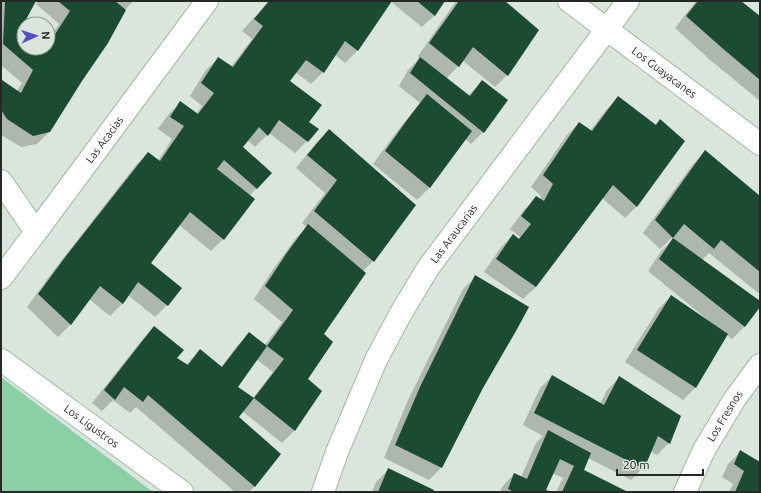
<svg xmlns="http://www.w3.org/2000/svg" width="761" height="493" font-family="Ubuntu,sans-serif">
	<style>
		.park { fill: #8bcfa5 }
		.shadow { fill: #0003; fill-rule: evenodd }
		.building { fill: #1b4b31 }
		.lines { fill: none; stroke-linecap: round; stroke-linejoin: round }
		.street-casing { stroke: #a8b4ac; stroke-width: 24 }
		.secondary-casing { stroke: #a8b4ac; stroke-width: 24 }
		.street { stroke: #fff; stroke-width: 22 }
		.secondary { stroke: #fff; stroke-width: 22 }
		.labels { text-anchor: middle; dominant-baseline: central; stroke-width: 4; stroke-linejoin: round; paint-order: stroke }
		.street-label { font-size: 11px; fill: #252926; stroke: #d9e5dd }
	</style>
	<rect width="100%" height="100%" fill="#d9e5dd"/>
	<!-- park -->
	<path class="park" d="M1 377 153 492H1Z"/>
	<!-- shadow -->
	<path class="shadow" d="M1 1H35L20 29 24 33V48H39L41 51 43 48H48V40L59 24 36 4 39 1H133L125 10 49 132 37 144 21 147 1 135V82L2 81 17 91 22 83 1 65Z
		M269 1H444L435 15 422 27 390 1 357 51 345 63 335 55 323 72 311 84 295 72 288 81 307 122V141L295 153 269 133 255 147 247 140 242 147 257 188 249 196 223 239 211 251 179 225 149 263 167 305 155 317 128 295 122 304 110 316 89 299 70 325 58 337 27 307 54 270 136 165 148 153 158 161 172 139 158 129 168 115 180 103 196 114 202 106 190 96 206 70 219 58 231 67 252 39 242 31Z
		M456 1H504L507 75 495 87 462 60 458 66 446 79 468 96 482 81 483 132 471 144 465 139 429 188 417 200 373 164 395 134 420 103 399 86 408 70 420 58 418 56Z
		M696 1H738L760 18V101L709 59 675 28Z
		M618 98 655 125 660 120 637 206 625 218 602 198 536 287 523 299 484 272 501 247 513 235 518 239 520 237 510 229 524 210 536 198 540 200 541 196 531 187 567 135 579 123 590 131 606 110Z
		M329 130 373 261 363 271 323 335 306 380 320 392 294 431 282 443 242 411 237 417 255 486 249 492H235L136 407 130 413 113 400 102 411 92 403 142 340 154 328 175 358 186 365 200 350 221 367 237 346 249 334 265 345 282 322 254 299 274 268 296 238 307 227 302 223 325 193 296 168 317 142ZM256 359 273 372 252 399 236 387Z
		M705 152 760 197V291L758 293 709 253 702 260 760 302V306L744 327 732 339 727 335 695 388 683 400 625 362 659 308 671 296 707 321 708 320 648 271 661 251 674 238 673 237 660 249 643 233 693 164Z
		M475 277 482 387 441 468 429 480 384 458 408 400 463 289Z
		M552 376 600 404 607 390 619 378 669 443 657 455 650 451 643 468 631 480 588 458 582 471 625 492H556L563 478 552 473 545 490 549 492H500L502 487 514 474 521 477 536 443 543 436 523 425 540 388Z
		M740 452 759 462 760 460V492H729L733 484 722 477 728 464Z
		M388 470 432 492H372L376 482Z"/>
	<!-- building -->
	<path class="building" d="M5 1H36L21 29 24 32V48H40L44 52 46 48H48V45L70 11 58 1H115L126 10 108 43 82 81 50 132 33 136 7 119 1 110V83L2 80 21 93 33 70 3 44Z
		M269 1H392L358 51 345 41 324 73 306 60 290 81 322 105 309 122 319 129 308 142 279 120 268 136 259 127 243 147 272 173 257 189 224 160 217 169 255 199 224 240 190 212 151 263 182 288 168 306 138 282 123 304 100 286 71 325 38 294 66 256 148 152 160 161 184 126 170 117 180 101 198 114 214 93 201 83 218 57 233 67 263 26 254 19Z
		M417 1H445L435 16Z
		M459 1H505L539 30 508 76 473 47 459 67 429 43Z
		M698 1H741L760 16V80L721 47 686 16Z
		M420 57 470 96 482 80 508 100 484 133 410 73Z
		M427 94 472 131 430 188 385 151 407 120Z
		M618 96 656 125 660 119 685 141 637 207 613 185 536 287 496 259 513 234 519 239 531 224 521 216 536 196 544 201 553 184 543 175 579 122 592 131Z
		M329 129 416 205 374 262 314 211 337 180 307 155Z
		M705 150 760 196V272L721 240 714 249 684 224 673 238 655 220Z
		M308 224 366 273 324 334 333 342 308 379 322 391 295 431 254 398 284 359 267 346 293 310 265 286 286 254Z
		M673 238 760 301V307L745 327 659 259Z
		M475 275 529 307 516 331 483 388 442 468 395 445 420 387Z
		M671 295 728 334 696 388 637 350Z
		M154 326 184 350 177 358 188 365 200 349 222 367 249 332 267 346 238 387 254 398 239 417 281 454 255 487 148 395 143 402 124 387 115 400 104 390Z
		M552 375 604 405 619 376 681 416 670 444 658 436 644 469 534 413Z
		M548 430 591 453 584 470 628 492H562L574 466 560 459 546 490 552 492H514L508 489 514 473 527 479Z
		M740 450 760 462V492H735L744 471 734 464Z
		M388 468 434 490 433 492H378Z"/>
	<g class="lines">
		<defs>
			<g id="street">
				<path id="s1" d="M569 1 760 144"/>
				<path id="s2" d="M36 232 207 1"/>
				<path id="s3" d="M323 492 337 452 376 360 401 313 428 268 628 1"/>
				<path id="s4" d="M685 492 704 450 734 400 760 365"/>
			</g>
			<g id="secondary">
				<path d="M1 181 36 232 1 278"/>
				<path id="s5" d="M1 360 182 492"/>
			</g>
		</defs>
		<!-- street casing -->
		<use href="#street" class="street-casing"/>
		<!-- secondary casing -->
		<use href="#secondary" class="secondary-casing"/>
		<!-- street -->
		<use href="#street" class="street"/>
		<!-- secondary -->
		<use href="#secondary" class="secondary"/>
	</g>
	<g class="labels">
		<!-- street labels -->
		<g class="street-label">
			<text stroke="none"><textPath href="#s1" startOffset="119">Los Guayacanes</textPath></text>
			<text stroke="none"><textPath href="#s2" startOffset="115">Las Acacias</textPath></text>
			<text stroke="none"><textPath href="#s3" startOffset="291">Las Araucarias</textPath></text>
			<text stroke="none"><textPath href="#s4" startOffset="86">Los Fresnos</textPath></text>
			<text stroke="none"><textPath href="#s5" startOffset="112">Los Ligustros</textPath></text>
		</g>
	</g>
	<!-- border -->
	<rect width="761" height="493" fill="none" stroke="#252926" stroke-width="4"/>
	<!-- north arrow -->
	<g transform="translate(36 36) rotate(87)"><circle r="19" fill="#d9e5dd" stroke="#919a94"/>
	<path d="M0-3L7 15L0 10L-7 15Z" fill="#514fc6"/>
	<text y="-6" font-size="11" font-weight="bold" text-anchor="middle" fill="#252926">N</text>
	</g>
	<!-- scale -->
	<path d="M617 469v6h86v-6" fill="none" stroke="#252926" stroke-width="2"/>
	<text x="623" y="469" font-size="12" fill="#252926" stroke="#d9e5dd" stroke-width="3" paint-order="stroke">20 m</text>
</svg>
